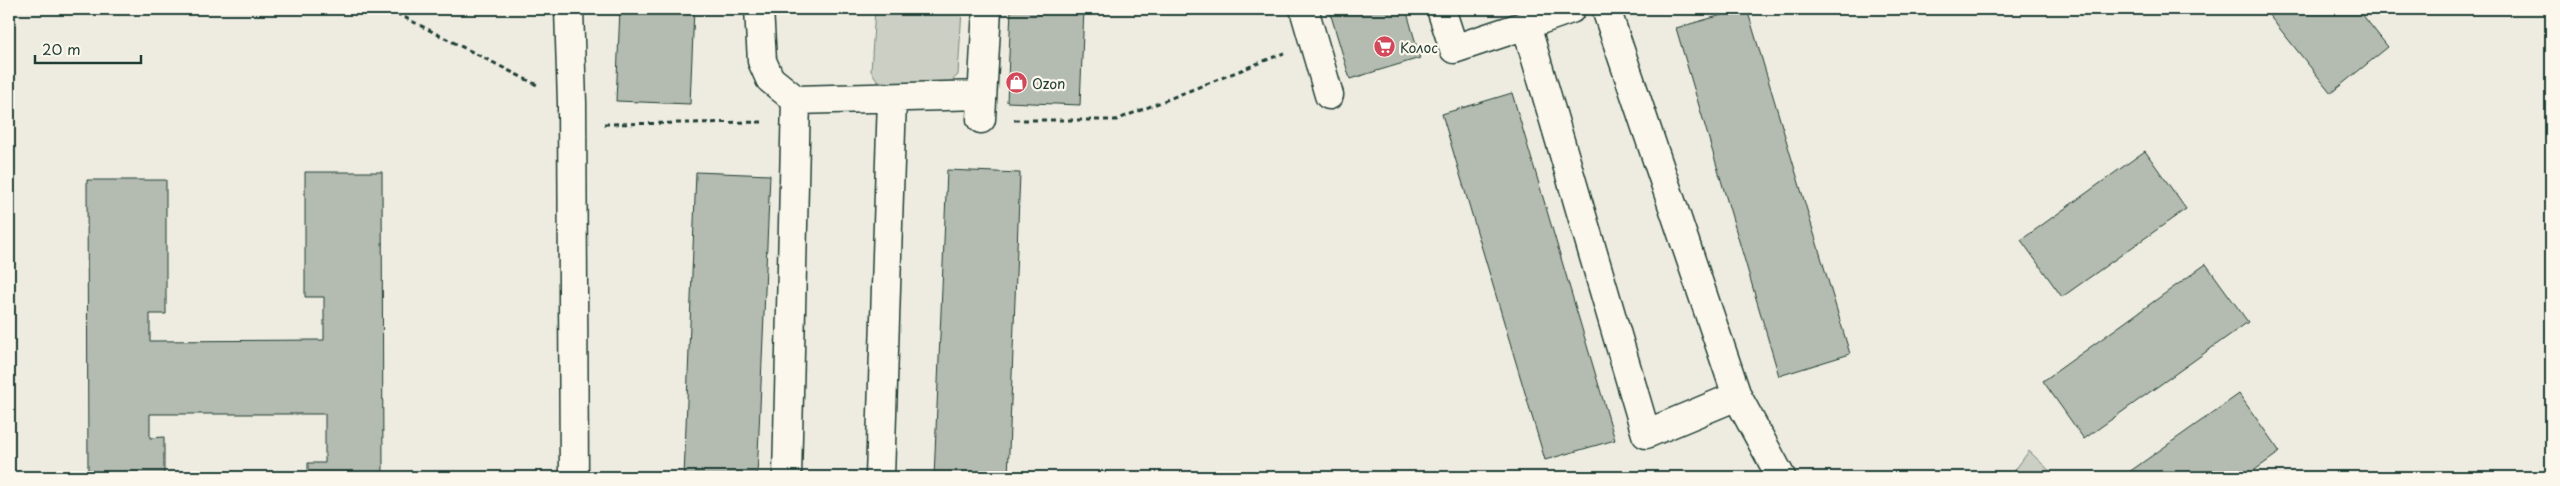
<svg xmlns="http://www.w3.org/2000/svg" width="2560" height="486" font-family="'Playpen Sans',sans-serif">
	<style>
		.green { fill: #cbcfc4; stroke: #75867c }
		.building { fill: #b4bbb0; stroke: #1f3d34 }
		.lines { fill: none; stroke-linecap: round; stroke-linejoin: round }
		.minor-casing { stroke: #1f3d34; stroke-width: 31 }
		.path { stroke: #1f3d34; stroke-width: 3; stroke-dasharray: 5 4; stroke-linecap: butt }
		.minor { stroke: #fbf7ec; stroke-width: 28 }
		.labels { text-anchor: middle; dominant-baseline: central; stroke-width: 4.5; stroke-linejoin: round; paint-order: stroke }
		.poi-label { font-size: 14px; fill: #1f3d34; stroke: #fbf7ec; text-anchor: start }
	</style>
	<rect width="100%" height="100%" fill="#eeece1"/>
	<filter id="ink" filterUnits="userSpaceOnUse"><feTurbulence type="fractalNoise" baseFrequency=".02" numOctaves="2"/><feDisplacementMap in="SourceGraphic" scale="10" xChannelSelector="R" yChannelSelector="G"/><feConvolveMatrix kernelMatrix="1 2 1 2 8 2 1 2 1" color-interpolation-filters="sRGB"/></filter>
	<g filter="url(#ink)">
		<!-- green -->
		<path class="green" d="M875 9H962L958 75 946 86 882 82 877 80 871 71Z
			M2029 451 2056 477H2010Z"/>
		<!-- building -->
		<path class="building" d="M620 9H694L690 104 616 101Z
			M1011 9H1084L1080 105 1007 102Z
			M1329 9H1406L1420 58 1350 79Z
			M1743 9H1747L1850 354 1779 376 1676 28Z
			M2264 9H2358L2388 47 2331 93Z
			M1512 93 1615 440 1545 460 1442 114Z
			M2145 151 2186 209 2062 297 2021 240Z
			M947 170 1020 173 1008 477H934Z
			M305 172H382L383 477H308V463H325V414H150V438L164 437V477H88L87 180H166V314H150V341L324 340V297H305Z
			M696 172 770 175 757 477H684Z
			M2206 264 2248 322 2084 439 2043 381Z
			M2239 394 2280 452 2245 477H2122Z"/>
		<g class="lines">
			<defs>
				<path id="minor" d="M569 9 572 103 574 477
					M759 9 762 61 770 79 796 100 982 95
					M1304 9 1329 95
					M1441 9 1454 49 1526 25 1646 434 1737 396
					M1606 9 1737 396 1781 477
					M1526 25 1571 9
					M981 119 987 9
					M787 477 796 100
					M880 477 892 98"/>
			</defs>
			<!-- minor casing -->
			<use href="#minor" class="minor-casing"/>
			<!-- path -->
			<path class="path" d="M388 9 539 86
				M1014 120H1116L1284 53
				M604 124 765 122"/>
			<!-- minor -->
			<use href="#minor" class="minor"/>
		</g>
	</g>
	<!-- icons -->
	<defs>
		<symbol id="supermarket-disc" viewBox="-11 -11 22 22"><circle r="9.5" fill="#d1495b" stroke="#fbf7ec"/><path d="M-6-5.5h2.5l.6 2H6L4.5 2H-2.5L-4.4-4H-6ZM-1.5 3.2a1.3 1.3 0 1 0 .1 0ZM3 3.2a1.3 1.3 0 1 0 .1 0Z" fill="#fff"/></symbol>
		<symbol id="shop-disc" viewBox="-11 -11 22 22"><circle r="9.5" fill="#d1495b" stroke="#fbf7ec"/><path d="M-5-2.5h2.3a2.7 3.5 0 0 1 5.4 0H5L5.5 6h-11ZM-1.5-2.5h3a1.5 2.3 0 0 0-3 0Z" fill="#fff"/></symbol>
	</defs>
	<g fill-rule="evenodd">
		<use href="#supermarket-disc" x="1372" y="34" width="25" height="25"/>
		<use href="#shop-disc" x="1004" y="70" width="25" height="25"/>
	</g>
	<g class="labels">
		<!-- poi labels -->
		<g class="poi-label">
			<text x="1400" y="47">Колос</text>
			<text x="1032" y="83">Ozon</text>
		</g>
	</g>
	<!-- margin -->
	<rect width="2560" height="486" fill="none" stroke="#fbf7ec" stroke-width="30"/>
	<rect x="15" y="15" width="2530" height="456" fill="none" stroke="#1f3d34" stroke-width="2" filter="url(#ink)"/>
	<!-- scale -->
	<path d="M35 55v8h106v-8" fill="none" stroke="#1f3d34" stroke-width="2.5"/>
	<text x="42" y="55" font-size="15" fill="#1f3d34" stroke="#fbf7ec" stroke-width="4" paint-order="stroke">20 m</text>
</svg>
